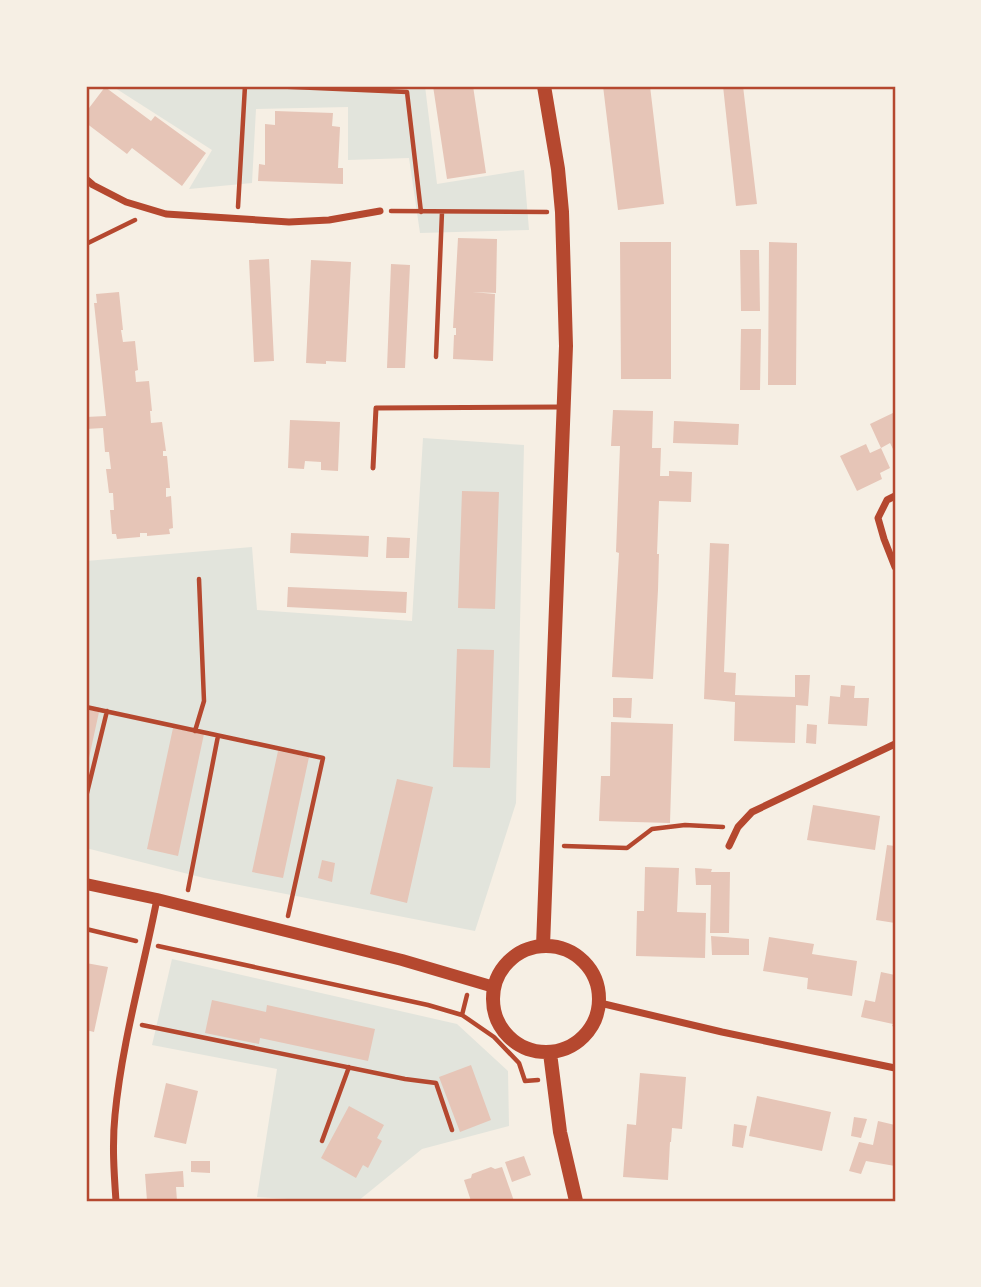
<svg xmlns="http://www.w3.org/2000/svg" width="981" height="1287" font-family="'DM Sans',sans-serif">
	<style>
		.green { fill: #e2e4dc }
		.building { fill: #e6c5b7 }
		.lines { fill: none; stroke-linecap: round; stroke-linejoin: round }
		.path { stroke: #b5482f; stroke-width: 4.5 }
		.service { stroke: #b5482f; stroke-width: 5 }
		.minor { stroke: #b5482f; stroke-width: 7 }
		.tertiary { stroke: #b5482f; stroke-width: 12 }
		.secondary { stroke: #b5482f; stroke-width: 14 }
		.neatline { fill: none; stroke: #b5482f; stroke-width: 2.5 }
	</style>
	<rect width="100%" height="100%" fill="#f6efe4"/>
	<!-- green -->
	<path class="green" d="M112 86H425L437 184 524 170 529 230 420 233 409 158 348 160V107L256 109 252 183 189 189 212 150Z
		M423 438 524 445 516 803 475 931 204 878 86 848V561L252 547 257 610 412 621Z
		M172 959 457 1024 508 1071 509 1126 422 1149 358 1201H319L257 1197 277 1069 152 1045Z"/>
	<!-- building -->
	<path class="building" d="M433 86H473L486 173 447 179Z
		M603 86H650L664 204 618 210Z
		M723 86H743L757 204 736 206Z
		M105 87 151 121 155 116 206 153 182 186 132 148 127 154 86 123V112Z
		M275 111 333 113 332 126 340 127 338 168H343V184L258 181 259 164 265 165V124L275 125Z
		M458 238 497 239 496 293 472 292 495 294 493 361 453 359 454 335H456V328H453Z
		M620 242H671V379H621Z
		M769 242 797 243 796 385H768Z
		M740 250H759L760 311H741Z
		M269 259 274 361 254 362 249 260Z
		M311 260 351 262 346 362 326 361V364L306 363Z
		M391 264 410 265 405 368H387Z
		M119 292 123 330H121L123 342 135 341 138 370 135 371 136 382 149 381 152 411H150L151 423 162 422 166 451H163V456H167L170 488H166V497L171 496 173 528 169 529 170 534 147 536V533H140V537L117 539 116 534H112L110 510H114L113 493H109L106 469H111L109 452H105L103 428 86 429V417L106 416 94 303H97L96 294Z
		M741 329H761L760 390H740Z
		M613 410 653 411 652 448H661L660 476H669V471L692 472 691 502 659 501 657 554H659L658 590 653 679 612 677 619 553 616 552 620 446H611Z
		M895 412V453L890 443 881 448 870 424Z
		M290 420 340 422 338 471 321 470V462L305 461 304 469 288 468Z
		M674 421 739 424 738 445 673 443Z
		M866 444 870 453 881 448 890 468 880 473 882 479 857 491 840 456Z
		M462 491 499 492 495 609 458 608Z
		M291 533 369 536 368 557 290 553Z
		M387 537 410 538 409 558H386Z
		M710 543 729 544 724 672 736 673 735 695 795 697V675H810L808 706 796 705 795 743 734 741 735 702 704 699Z
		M288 587 407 592 406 613 287 607Z
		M457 649 494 650 490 768 453 767Z
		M841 685 855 686 854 698H869L867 726 828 724 830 696 840 697Z
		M613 698H632L631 718 613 717Z
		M86 709 99 712 87 767H86Z
		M611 722 673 724 670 823 599 821 601 776H610Z
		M807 724 817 725 816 744 806 743Z
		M173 728 204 734 178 856 147 849Z
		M278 751 309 757 283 878 252 872Z
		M397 779 433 787 407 903 370 894Z
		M813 805 880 816 875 850 807 840Z
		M887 845 895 846V923L876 920Z
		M322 860 335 863 332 882 318 878Z
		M645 867 679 868 677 912 706 913 705 958 636 956 637 911H644Z
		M695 868 712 869 711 872H730L729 933H710L711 885H696Z
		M711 936 749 939V955H712Z
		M769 937 814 944 812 954 857 961 852 996 807 989 808 978 763 971Z
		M86 963 108 967 94 1032 86 1030Z
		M881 972 895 975V1027L892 1026 893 1024 861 1017 865 1000 875 1002Z
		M212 1000 266 1012 267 1005 375 1029 368 1061 260 1038 259 1044 205 1033Z
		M471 1065 491 1120 460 1132 439 1077Z
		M640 1073 686 1077 682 1129 672 1128 671 1142H670L668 1180 623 1177 627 1124 636 1125Z
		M166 1083 198 1091 186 1144 154 1137Z
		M757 1096 831 1112 822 1151 749 1136Z
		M349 1106 384 1125 377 1138 382 1141 368 1168 363 1165 356 1178 321 1158Z
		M854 1117 867 1119 861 1138 851 1136Z
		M878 1121 895 1125V1166L866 1161 861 1174 849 1171 859 1142 873 1145Z
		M734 1124 747 1126 743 1148 732 1146Z
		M524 1156 531 1175 512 1182 505 1162Z
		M191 1161H210V1173L191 1172Z
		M491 1167 495 1169 502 1167 514 1201H471L464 1180 471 1178 472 1174Z
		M183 1171 184 1187H176L177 1201H147L145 1174Z"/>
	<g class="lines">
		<!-- path -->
		<path class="path" d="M270 86 407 92 421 212
			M238 207 245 86
			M391 211 547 212
			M86 244 135 220
			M436 357 442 212
			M86 707 323 758 288 916
			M195 731 204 701 199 579
			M86 797 107 711
			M564 846 627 848 652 829 685 825 723 827
			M188 890 218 736
			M86 929 136 941
			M158 946 428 1005 462 1015 494 1037 519 1063 525 1081 538 1080
			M462 1015 467 995
			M142 1025 405 1079 436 1083 452 1130
			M322 1141 349 1067"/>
		<!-- service -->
		<path class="service" d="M373 468 376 408 561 407"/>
		<!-- minor -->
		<path class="minor" d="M86 179 93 185 126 202 166 214 289 222 329 220 380 211
			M895 496 887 500 878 518 884 539 895 567
			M729 846 738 827 752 812 895 744
			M600 1003 722 1032 895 1068
			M116 1201C114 1173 112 1144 115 1115 122 1042 143 971 157 899"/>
		<!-- tertiary -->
		<path class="tertiary" d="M86 884 157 899 402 960 494 987"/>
		<!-- secondary -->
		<path class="secondary" d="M493 999a53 53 0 1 1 106 0a53 53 0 1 1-106 0Z
			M543 946 566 346 562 212 558 169 544 86
			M550 1053 560 1132 576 1201"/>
	</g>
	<!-- border -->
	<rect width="981" height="1287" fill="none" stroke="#f6efe4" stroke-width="175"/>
	<rect x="88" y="88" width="806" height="1112" class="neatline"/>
</svg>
